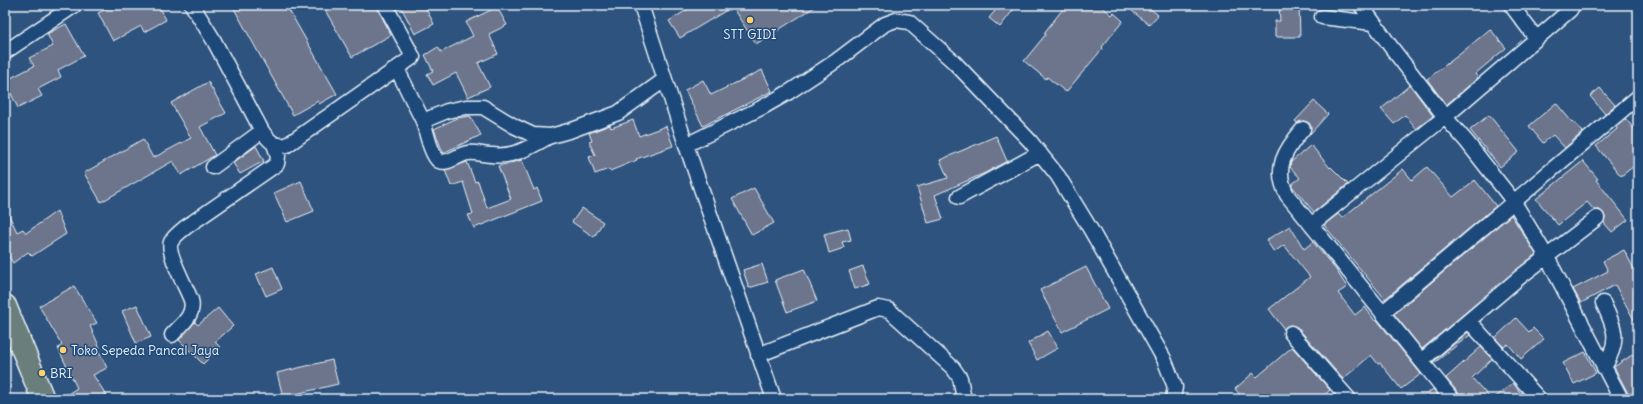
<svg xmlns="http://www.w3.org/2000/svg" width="1643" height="404" font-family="Delius,sans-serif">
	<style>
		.building { fill: #6c758c; stroke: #e8f1f8 }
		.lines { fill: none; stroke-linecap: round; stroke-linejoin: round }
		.street-casing { stroke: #e8f1f8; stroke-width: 17 }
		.highway-casing { stroke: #e8f1f8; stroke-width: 25 }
		.street { stroke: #1f4a7a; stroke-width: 14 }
		.highway { stroke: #6b7f7c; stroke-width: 22 }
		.poi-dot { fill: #ffd166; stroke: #1f4a7a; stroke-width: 1.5 }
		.labels { text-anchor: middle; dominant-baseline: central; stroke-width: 3; stroke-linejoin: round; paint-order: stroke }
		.poi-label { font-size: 13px; fill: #e8f1f8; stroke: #1f4a7a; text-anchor: start }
	</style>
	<rect width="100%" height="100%" fill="#2e537e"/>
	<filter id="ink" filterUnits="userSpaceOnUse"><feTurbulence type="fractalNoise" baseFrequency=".025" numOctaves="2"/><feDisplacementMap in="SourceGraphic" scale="8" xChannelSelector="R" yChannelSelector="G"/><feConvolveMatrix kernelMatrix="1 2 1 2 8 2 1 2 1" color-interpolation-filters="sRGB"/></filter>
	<g filter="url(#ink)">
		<!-- building -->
		<path class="building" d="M114 5H159L166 20 144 32 141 26 113 41 98 13Z
			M232 5H286L337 94 319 104 318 101 293 115Z
			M322 5H376L391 35 352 57Z
			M400 5H424L434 24 415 34Z
			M695 5H818L756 44 732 7 680 38 669 21Z
			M1000 5H1017L1000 27 989 18Z
			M1066 5H1100L1112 15 1114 13 1123 21 1102 47 1103 48 1066 92 1047 77 1046 79 1024 61 1046 34 1044 33Z
			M1125 5H1146L1158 15 1149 25Z
			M1279 5H1299L1300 37H1275V21H1280Z
			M497 7 507 25 489 34 498 54 478 63 490 87 468 97 456 73 433 85 427 74 433 71 425 55 438 47 441 52 473 36 466 22Z
			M66 24 84 56 58 70 61 77 38 89 42 96 18 108 5 81 34 66 29 58 53 46 47 34Z
			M1490 29 1506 48 1475 74 1478 78 1446 105 1427 79 1460 54Z
			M762 70 772 91 703 126 685 90 703 80 711 95Z
			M208 82 226 113 200 127 215 155 181 175 173 161 101 202 84 173 143 139 153 158 191 138 171 103Z
			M1410 85 1433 116 1416 129 1405 115 1394 124 1381 109Z
			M1600 88 1615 105 1605 114 1590 96Z
			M1314 101 1328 114 1310 134 1311 126 1309 123 1304 121 1297 123 1295 121Z
			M1556 103 1572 122 1573 121 1583 132 1565 148 1553 135 1543 143 1529 126Z
			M1489 115 1519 152 1500 167 1470 130Z
			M470 116 481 135 443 153 434 129 457 118Z
			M1626 119 1638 134V163L1621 176 1596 146 1617 129 1616 127Z
			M633 120 639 136 666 126 673 146 636 159 637 160 610 171 609 169 595 174 589 157 595 155 589 142 592 141 589 133 610 125 611 128Z
			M996 136 1007 161 985 173 935 195 943 219 928 223 917 187 948 178 940 160Z
			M1311 145 1330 168 1331 167 1348 184 1314 212 1292 186V184L1300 178 1290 167 1291 162Z
			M256 146 264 161 240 174 233 163Z
			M522 160 534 190 537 188 542 201 474 228 468 215 473 214 463 182 451 186 445 170 467 162 475 182 478 181 487 208 511 199 498 166Z
			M1583 161 1598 179 1596 180 1628 220 1612 232 1604 223 1605 217 1603 213 1600 210H1594L1587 202 1558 225 1536 199Z
			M1427 167 1453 197 1475 180 1496 206 1385 299 1324 225 1338 214 1342 218 1403 169 1412 180Z
			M301 181 314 211 287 222 274 193Z
			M754 188 774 223 752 235 732 199Z
			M5 207 17 232 23 229 26 233 57 211 66 234 32 256 28 252 13 263 5 251Z
			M582 208 603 222 594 237 572 222Z
			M1511 215 1536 254 1422 349 1394 314Z
			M1290 226 1304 249 1313 242 1336 270 1347 287 1338 293 1355 315 1365 307 1375 321 1377 320 1421 374 1401 389 1380 363 1378 364 1371 355 1343 379 1297 327 1290 325 1284 329 1269 309 1310 277 1284 245 1274 252 1266 240Z
			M848 228 851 240 842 242 844 248 829 253 824 234Z
			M1624 250 1638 276V327L1615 285 1581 303 1573 289 1608 271 1603 261Z
			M762 264 768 282 749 288 743 270Z
			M863 266 870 284 855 289 849 271Z
			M273 267 282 289 266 296 256 274Z
			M1086 267 1108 309 1062 332 1040 290Z
			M804 269 817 301 787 312 775 280Z
			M74 286 97 323 90 326 100 348 98 349 107 368 93 375 109 399H60L77 388 58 348 62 345 39 306Z
			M137 305 151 337 136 343 122 311Z
			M218 308 233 326 215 342 220 347 203 364 179 340 195 322 198 325Z
			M1516 318 1529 332 1533 328 1544 339 1521 359 1508 344 1504 347 1495 338Z
			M1048 331 1058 348 1037 360 1028 343Z
			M1468 332 1470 335 1434 363 1433 362Z
			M1292 347 1330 390 1320 399H1244L1235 389 1253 373 1257 377Z
			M1481 347 1492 359 1472 378 1491 399H1460L1459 394 1446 378Z
			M1638 351V389L1629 395 1614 367Z
			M1585 352 1596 373 1574 384 1563 363Z
			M332 360 338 384 283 397 277 373Z
			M1513 383 1525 399H1493Z
			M1433 389 1441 399H1421Z"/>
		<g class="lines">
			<defs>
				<path id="street" d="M192 5 213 39 262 131C269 141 274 147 287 145L413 57 385 5
					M641 5 686 145 774 399
					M1361 5 1391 47 1445 117 1570 10 1573 5
					M1511 5 1536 38
					M1322 17 1373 23
					M5 52 75 5
					M397 69 423 121 447 111 466 107H483L514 126 533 135 551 136 572 130 618 113 664 80
					M423 121C426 130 431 156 439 161 447 165 459 154 468 153 476 152 484 155 492 155 514 158 532 146 550 136
					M1303 129C1285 150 1273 168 1287 195L1452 399
					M686 145 761 108 789 92 836 61 885 24 896 20 909 22 954 62 1030 141 1058 176 1091 230 1164 359 1175 387 1173 399
					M213 167 262 131
					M959 197 1040 153
					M1311 225 1445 117 1467 142 1514 202 1547 257 1621 399
					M1603 303C1616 330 1620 340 1604 368
					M1382 313 1638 97
					M1469 321 1539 399
					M1291 333 1349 399
					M172 335C182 324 195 315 191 300 187 289 166 251 171 242 174 236 181 231 186 227L277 164 278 156 274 144
					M758 355 878 308 889 310 953 368 960 378 964 399
					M1421 361 1520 277 1597 218"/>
				<path id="highway" d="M5 306 43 399"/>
			</defs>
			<!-- street casing -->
			<use href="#street" class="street-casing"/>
			<!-- highway casing -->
			<use href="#highway" class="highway-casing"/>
			<!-- street -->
			<use href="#street" class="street"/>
			<!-- highway -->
			<use href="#highway" class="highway"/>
		</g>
	</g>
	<!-- markers -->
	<g class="poi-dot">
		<circle cx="750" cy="20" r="4"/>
		<circle cx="63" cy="350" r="4"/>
		<circle cx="42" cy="373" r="4"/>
	</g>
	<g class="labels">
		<!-- poi labels -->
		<g class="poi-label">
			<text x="750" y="34" text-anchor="middle">STT GIDI</text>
			<text x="71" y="350">Toko Sepeda Pancal Jaya</text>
			<text x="50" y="373">BRI</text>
		</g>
	</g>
	<!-- margin -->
	<rect width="1643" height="404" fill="none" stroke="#1f4a7a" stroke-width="20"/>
	<rect x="10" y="10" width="1623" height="384" fill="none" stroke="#e8f1f8" stroke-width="1.5" filter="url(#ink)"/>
</svg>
